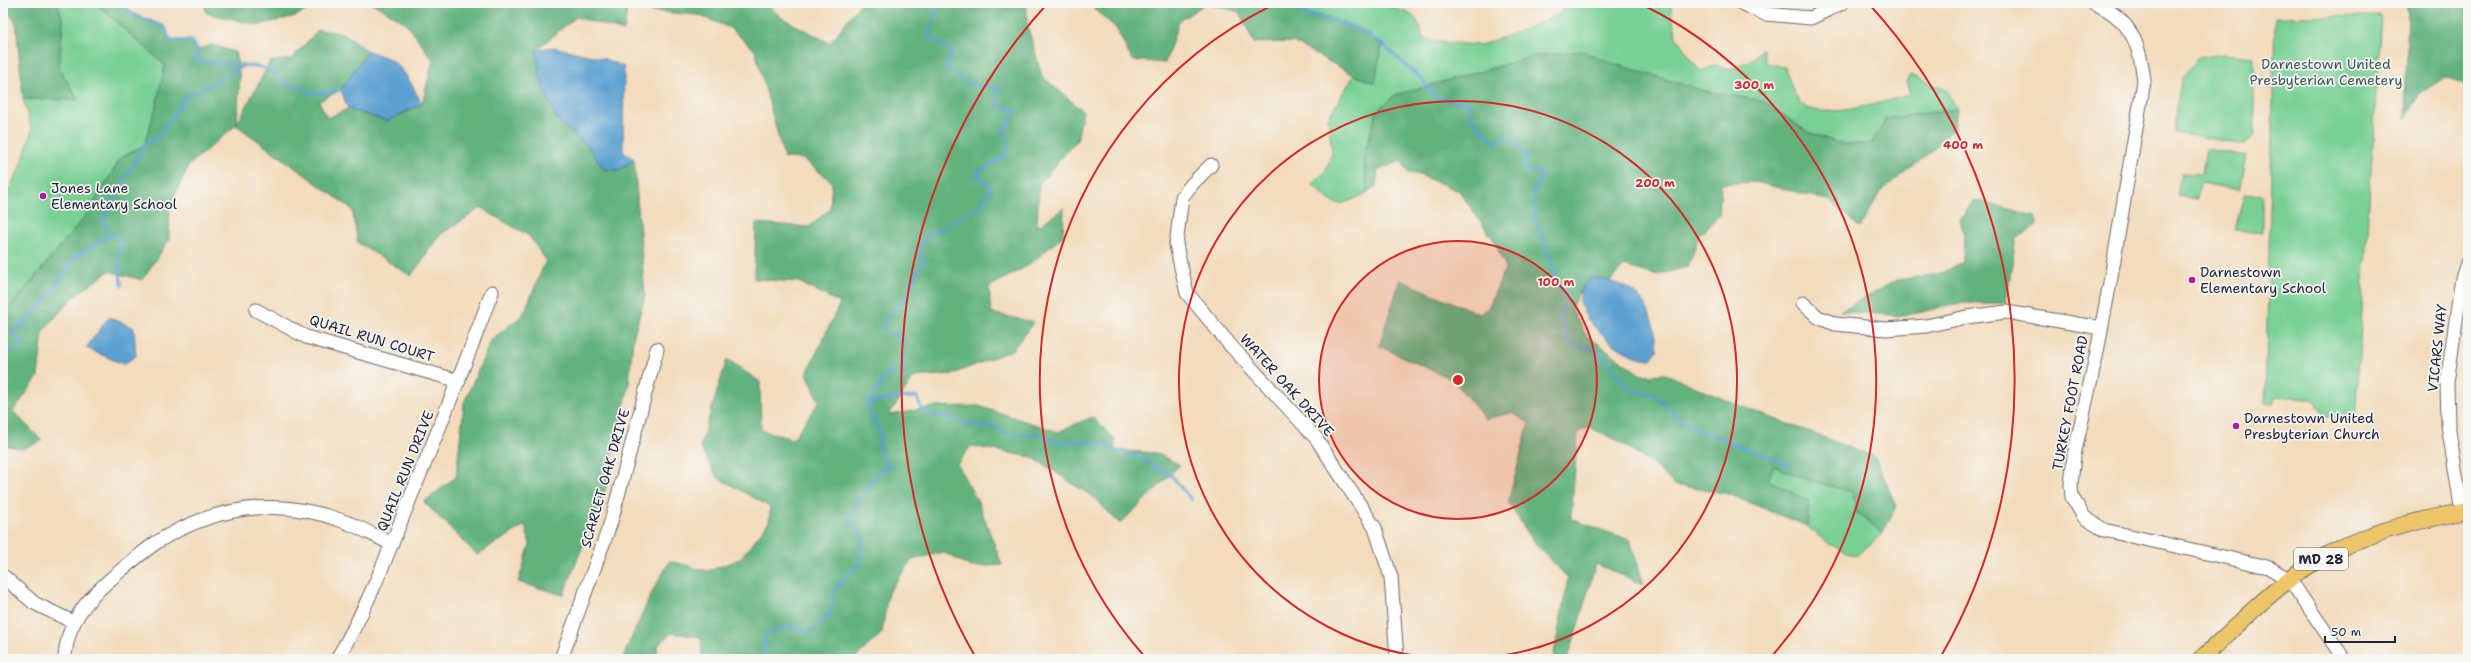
<svg xmlns="http://www.w3.org/2000/svg" width="2471" height="662" font-family="'Shantell Sans',sans-serif">
	<style>
		.green { fill: #79d095; stroke: #4e7968 }
		.forest { fill: #62b27e; stroke: #426a5c }
		.water { fill: #5ca0d1; stroke: #3f6186 }
		.lines { fill: none; stroke-linecap: round; stroke-linejoin: round }
		.stream { stroke: #5ca0d1; stroke-width: 3 }
		.minor-casing { stroke: #6b6368; stroke-width: 15 }
		.major-casing { stroke: #6b6368; stroke-width: 18 }
		.minor { stroke: #fff; stroke-width: 13 }
		.major { stroke: #ecc669; stroke-width: 16 }
		.ring { fill: none; stroke: #d62828; stroke-width: 2 }
		.poi-dot { fill: #b5179e; stroke: #f6f6f2; stroke-width: 1.5 }
		.labels { text-anchor: middle; dominant-baseline: central; stroke-width: 3.5; stroke-linejoin: round; paint-order: stroke }
		.shield { fill: #f6f6f2; stroke: #626272; stroke-width: 1 }
		.shield-label { font-size: 13px; font-weight: bold; fill: #22223b }
		.park-label { font-size: 14px; fill: #3c5656; stroke: #f6f6f2 }
		.poi-label { font-size: 14px; fill: #22223b; stroke: #f6f6f2; text-anchor: start }
		.street-label { font-size: 14px; fill: #22223b; stroke: #f6f6f2 }
		.centre { fill: #d62828; stroke: #f6f6f2; stroke-width: 2 }
		.ring-label { font-size: 12px; text-anchor: middle; font-weight: bold; fill: #d62828; stroke: #f6f6f2; stroke-width: 3.5; stroke-linejoin: round; paint-order: stroke }
	</style>
	<rect width="100%" height="100%" fill="#f6f6f2"/>
	<filter id="ink" filterUnits="userSpaceOnUse"><feTurbulence type="fractalNoise" baseFrequency=".025" numOctaves="2"/><feDisplacementMap in="SourceGraphic" scale="8" xChannelSelector="R" yChannelSelector="G"/><feConvolveMatrix kernelMatrix="1 2 1 2 8 2 1 2 1" color-interpolation-filters="sRGB"/></filter>
	<filter id="wash" filterUnits="userSpaceOnUse"><feTurbulence type="fractalNoise" baseFrequency=".012" numOctaves="4" result="noise"/><feDisplacementMap in="SourceGraphic" scale="16" xChannelSelector="R" yChannelSelector="G"/><feGaussianBlur stdDeviation="0.9" result="paint"/><feColorMatrix in="noise" values="0 0 0 0 0 0 0 0 0 0 0 0 0 0 0 0 0 1.4 0 .05"/><feComposite in="paint" operator="in"/></filter>
	<g filter="url(#wash)">
		<rect width="100%" height="100%" fill="#f3dbbb"/>
		<!-- green -->
		<path class="green" d="M57 3H95L165 65 156 107 144 145 121 158 86 215 3 316V202L22 163 32 130 23 99 78 100 59 68 63 20Z
			M1290 3H1391L1389 7C1411 12 1419 16 1423 38L1439 42 1481 45 1528 28 1561 13 1567 3H1670L1676 37 1700 71 1716 65 1729 70 1753 59 1762 48 1766 63 1785 67C1789 77 1792 92 1799 101 1815 125 1887 100 1910 95L1906 82 1910 75 1947 90 1957 109 1886 119 1871 144H1841L1806 131 1763 101 1704 91 1612 63 1582 51 1535 56 1395 95 1377 111 1364 156 1367 193C1335 208 1337 209 1312 183L1325 172 1332 154 1328 118 1354 75 1375 83 1327 18 1303 14Z
			M2381 16 2355 419 2324 416 2316 401 2309 398 2275 396 2273 404 2265 403 2275 17Z
			M2224 54 2254 57V136L2245 144 2174 133 2176 108 2182 77 2198 58Z
			M2206 149 2247 156 2240 190 2200 183 2197 199 2177 196 2181 173 2202 174Z
			M2244 194 2262 196V233L2235 230Z
			M1774 466 1808 480 1853 492 1857 513 1883 533 1856 556 1827 543 1807 526 1809 501 1768 480Z"/>
		<!-- forest -->
		<path class="forest" d="M3 3H57L63 20 59 68 78 100 23 99 16 23 9 13 3 11Z
			M95 3H120L133 14 165 27 170 40 192 41 198 50 212 45 235 52 240 76 237 124 270 62 291 59 318 30 343 33 368 51 341 90 319 101 327 118 348 109 387 121 422 104 433 60 406 23 372 3H769L768 5 782 18 830 43 861 3H1027V24L1042 76 1083 111 1077 140 1039 184 1037 227 1064 208 1063 236 1029 265 989 287 991 313 1034 322 1012 350 953 374 914 377 889 415 933 407 979 406 1058 432 1092 417 1115 439V450L1156 453 1180 465 1120 524 1093 497 1032 457 971 446 957 464 979 504 1002 565 971 567 943 552 912 560 888 593 882 633 854 659H702L701 637 671 633 659 644 655 659H622L653 590 670 561 708 571 740 559 769 522 770 507 717 477 700 447 727 359 760 382 761 430 793 439 819 402 807 373 840 303 799 282 754 279 756 223 809 227 830 209 832 182 803 159 784 158 755 50 730 28 698 15 627 9 624 31 576 17 536 50 557 119 589 148 604 169 620 170 634 159 645 296 633 338 629 384 606 488 563 595 518 582 530 544 525 525 477 555 424 502 456 477 464 403 491 340 523 315 546 260 529 236 481 208 440 235 411 276 358 243 352 209 236 125 189 165 170 206 169 240 142 280 109 271 73 297 43 331 38 377 13 411 42 441 23 449 3 445V316L86 215 121 158 144 145 156 107 165 65Z
			M205 3H320L296 16 259 25 206 13Z
			M1094 3H1290C1307 18 1310 12 1329 18 1348 25 1365 33 1382 44L1375 83 1354 75 1293 42 1254 43 1239 12 1207 3 1179 21 1165 63 1132 60 1116 28 1094 9Z
			M2408 3H2468V85L2445 77 2418 95 2405 119Z
			M1582 51 1612 63 1704 91 1763 101 1805 131 1841 144H1871L1886 119 1957 109 1954 129 1932 151 1880 192 1860 228 1831 201 1756 182 1721 184 1719 215 1699 236 1688 267 1655 275 1624 266 1610 281 1592 278 1582 286 1571 308 1586 335 1641 375 1666 374 1735 404 1875 457 1896 506 1883 533 1856 513 1853 492 1808 480 1774 466 1768 480 1809 501 1807 526 1728 494 1675 485 1652 464 1619 441 1589 427 1578 432 1571 519 1630 540 1644 585 1596 564 1568 659H1553L1568 578 1533 541 1508 502 1529 423 1512 413 1485 419 1453 380 1379 346 1400 280 1480 314 1488 308 1506 267 1493 239 1459 191 1417 174 1408 173 1402 161 1378 170 1376 187 1367 193 1364 156 1377 111 1395 95 1535 56Z
			M1975 200 2035 216 2037 226 2016 238 2006 303H1962L1903 316 1840 311 1897 280 1939 274 1963 262 1964 235 1960 219Z"/>
		<!-- water -->
		<path class="water" d="M553 47 605 59 624 67 623 152 634 159 620 170 604 169 589 148 557 119 541 82 536 50Z
			M368 51C402 60 406 74 422 104L387 121 348 109 341 90Z
			M1592 278C1641 285 1651 303 1658 349L1651 359C1626 359 1585 327 1580 302 1579 297 1581 291 1582 286Z
			M109 317 134 328 136 356 123 364 86 348Z"/>
		<g class="lines">
			<!-- stream -->
			<path class="stream" d="M120 3 133 14 165 27 170 40 192 41 198 50 195 60C218 67 253 61 274 72 279 74 282 82 288 84 296 88 302 86 310 93H327L341 90
				M1290 3 1303 14 1327 18 1361 30 1382 44 1423 80C1431 100 1451 101 1470 104L1469 115 1495 143 1506 135 1514 141 1526 157 1522 169 1543 175 1534 189 1535 219 1553 266 1555 286 1567 295 1561 319 1570 343C1581 345 1600 350 1607 359 1627 384 1620 390 1656 395L1683 424 1790 465
				M405 5 407 3
				M112 234 122 240 118 265 122 286
				M3 357 23 346 13 332 34 314 79 254 112 234 102 221 144 145 160 136 184 98 242 67
				M867 404 893 398 917 397 921 408 932 415 947 417 967 425 999 427 1006 434H1040L1055 442H1098L1121 453 1138 457 1173 477 1191 500
				M763 659 766 634 789 626 809 632 829 616 835 589 860 563 863 537 849 517 880 469 890 468 879 450 880 434 867 404 889 373 903 372 904 340 884 331V321L906 298 924 259 917 251 928 235 978 209 991 188 976 173 1004 157 1009 146 1003 131 1017 111 998 106 999 87 968 84 946 68 953 52 928 36 940 3"/>
		</g>
	</g>
	<g filter="url(#ink)">
		<g class="lines">
			<defs>
				<path id="minor" d="M1741 3 1765 14 1811 18 1842 3
					M2094 3C2131 19 2140 44 2144 81L2111 277 2096 357 2074 455 2071 485 2072 497 2084 517 2104 530 2268 567 2290 580 2344 659
					M1211 165 1192 184 1182 197 1176 245 1187 293 1231 346 1316 438 1375 528 1391 577 1397 659
					M1803 303 1818 317 1835 324 1886 329 1926 326 1967 317 2006 312 2101 328
					M256 310 306 337 459 381
					M2462 512 2448 425 2447 383 2462 278 2468 261
					M3 576 34 603 73 622
					M65 659C66 620 91 595 119 572 131 562 144 551 157 542 215 506 275 497 340 520 358 526 375 536 392 544
					M337 659C366 610 388 554 409 501 438 432 466 362 492 292
					M561 659 611 522 657 349"/>
				<path id="major" d="M2201 659C2234 629 2274 587 2311 564 2360 534 2412 521 2468 511"/>
			</defs>
			<!-- minor casing -->
			<use href="#minor" class="minor-casing"/>
			<!-- major casing -->
			<use href="#major" class="major-casing"/>
			<!-- minor -->
			<use href="#minor" class="minor"/>
			<!-- major -->
			<use href="#major" class="major"/>
		</g>
	</g>
	<!-- distance rings -->
	<circle cx="1458" cy="380" r="139" fill="#d62828" fill-opacity=".12"/>
	<g class="ring">
		<circle cx="1458" cy="380" r="139"/>
		<path d="M1456 659A279 279 0 1 1 1460 659"/>
		<path d="M1145 657A418 418 0 0 1 1275 4M1641 4A418 418 0 0 1 1771 657"/>
		<path d="M976 658A557 557 0 0 1 1047 4M1869 4A557 557 0 0 1 1940 658"/>
	</g>
	<!-- markers -->
	<g class="poi-dot">
		<circle cx="43" cy="196" r="4"/>
		<circle cx="2192" cy="280" r="4"/>
		<circle cx="2236" cy="426" r="4"/>
	</g>
	<g class="labels">
		<!-- shield labels -->
		<rect class="shield" x="2294" y="548" width="54" height="22" rx="3"/>
		<g class="shield-label">
			<text x="2321" y="559">MD 28</text>
		</g>
		<!-- park labels -->
		<g class="park-label">
			<text x="2326" y="64">Darnestown United<tspan x="2326" dy="16">Presbyterian Cemetery</tspan></text>
		</g>
		<!-- poi labels -->
		<g class="poi-label">
			<text x="51" y="188">Jones Lane<tspan x="51" dy="16">Elementary School</tspan></text>
			<text x="2200" y="272">Darnestown<tspan x="2200" dy="16">Elementary School</tspan></text>
			<text x="2244" y="418">Darnestown United<tspan x="2244" dy="16">Presbyterian Church</tspan></text>
		</g>
		<!-- street labels -->
		<g class="street-label">
			<text transform="translate(372 338) rotate(17)">QUAIL RUN COURT</text>
			<text transform="translate(2437 348) rotate(-84)">VICARS WAY</text>
			<text transform="translate(1287 385) rotate(48)">WATER OAK DRIVE</text>
			<text transform="translate(2070 403) rotate(-79)">TURKEY FOOT ROAD</text>
			<text transform="translate(405 471) rotate(-68)">QUAIL RUN DRIVE</text>
			<text transform="translate(605 478) rotate(-74)">SCARLET OAK DRIVE</text>
		</g>
	</g>
	<circle cx="1458" cy="380" r="6" class="centre"/>
	<g class="ring-label">
		<text x="1754" y="89">300 m</text>
		<text x="1963" y="149">400 m</text>
		<text x="1655" y="187">200 m</text>
		<text x="1556" y="286">100 m</text>
	</g>
	<!-- margin -->
	<rect width="2471" height="662" fill="none" stroke="#f6f6f2" stroke-width="16"/>
	<!-- scale -->
	<path d="M2325 636v6h70v-6" fill="none" stroke="#22223b" stroke-width="2"/>
	<text x="2331" y="636" font-size="12" fill="#22223b" stroke="#f6f6f2" stroke-width="3" paint-order="stroke">50 m</text>
</svg>
